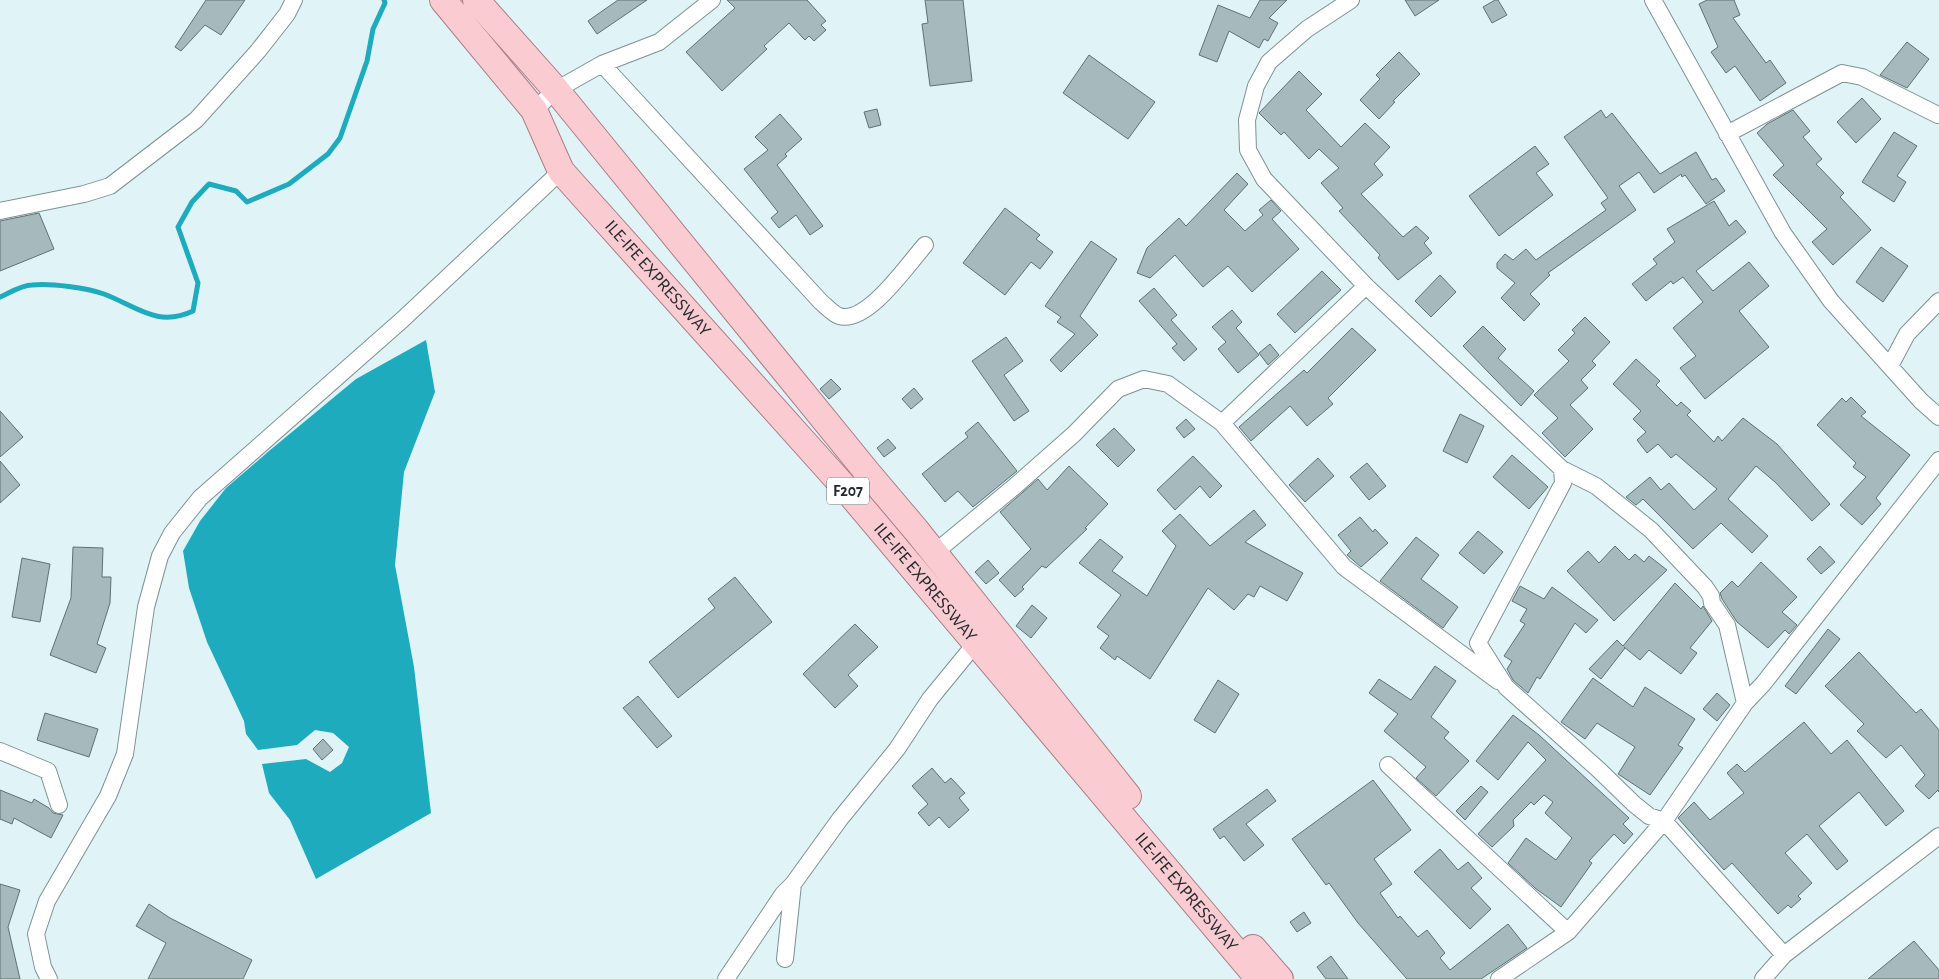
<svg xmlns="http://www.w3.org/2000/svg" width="1939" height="979" font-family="'Alegreya Sans',sans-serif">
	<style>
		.water { fill: #1eabbd }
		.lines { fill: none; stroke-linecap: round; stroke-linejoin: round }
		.stream { stroke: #1eabbd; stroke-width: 5 }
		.building { fill: #a6b9bd; stroke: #5f7174 }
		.minor-casing { stroke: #7e9194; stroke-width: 18 }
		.primary-casing { stroke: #ad7d83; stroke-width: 28 }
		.minor { stroke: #fff; stroke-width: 16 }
		.primary { stroke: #faccd1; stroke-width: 26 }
		.labels { text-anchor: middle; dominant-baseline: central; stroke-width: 5; stroke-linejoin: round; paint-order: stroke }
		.shield { fill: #fff; stroke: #656a6b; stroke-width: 1 }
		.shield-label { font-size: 16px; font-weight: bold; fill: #232a2c }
		.street-label { font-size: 18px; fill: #232a2c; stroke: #fff }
	</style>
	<rect width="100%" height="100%" fill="#e0f4f8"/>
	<!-- water -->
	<path class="water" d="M426 340 435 392 404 472 395 565 414 667 431 813 316 879 290 820 269 793 262 764 306 759 330 772 342 763 349 747 333 733 315 730 297 745 258 750 246 734 244 721 207 642 189 588 183 551 200 521 226 488 269 451 356 379Z"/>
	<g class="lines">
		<!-- stream -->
		<path class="stream" d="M0 297C9 293 22 285 32 285 51 283 87 288 104 294 136 306 157 328 193 311L198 283 178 227 192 202 209 184 236 191 247 202 289 184 328 154 340 138 367 61 373 29 385 3 384 0"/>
	</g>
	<!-- building -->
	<path class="building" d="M206 0H245L221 35 205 25 181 51 175 47Z
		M618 0H647L597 34 588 21Z
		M727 0H807L826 21 821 25 826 30 814 41 809 36 805 40 789 23 764 46 767 49 722 91 686 52 735 8Z
		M925 0H963L972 81 930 86 922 24 928 23Z
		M1260 0H1287L1269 18 1278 23 1268 41 1264 39 1259 48 1229 31 1217 62 1199 55 1218 5 1250 18Z
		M1405 0H1439L1415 16Z
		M1495 0H1498L1507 15 1492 23 1483 7Z
		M1707 0H1734L1740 15 1733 18 1766 63 1770 60 1786 83 1760 101 1735 66 1726 73 1711 52 1718 47 1699 4Z
		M1907 42 1929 59 1907 88 1880 75Z
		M1399 52 1420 74 1393 101 1395 102 1379 119 1360 100 1380 79 1376 75Z
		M1089 55 1155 102 1128 139 1063 93Z
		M1299 71 1322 94 1306 110 1341 147 1365 123 1390 147 1374 164 1383 175 1361 194 1403 237 1416 226 1429 238 1424 243 1432 253 1398 280 1378 258 1380 255 1339 211 1343 208 1321 183 1339 168 1319 149 1309 159 1284 132 1281 135 1259 113Z
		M1862 98 1881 119 1856 143 1837 122Z
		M877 109 881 125 869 128 864 112Z
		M1601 110 1606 118 1612 113 1660 174 1696 152 1712 180 1716 178 1725 191 1706 204 1685 175 1682 177 1681 174 1654 193 1639 172 1619 186 1636 210 1548 273 1550 275 1530 294 1540 304 1524 321 1501 298 1515 283 1497 268V263L1505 254 1513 260 1526 249 1536 260 1606 210 1601 203 1608 198 1564 137Z
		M1793 110 1810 131 1803 137 1822 159 1816 164 1844 193 1840 197 1871 230 1833 265 1812 242 1827 229 1773 175 1784 165 1757 133 1767 124Z
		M780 114 802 139 785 154 787 156 777 165 823 226 810 235 796 215 779 228 771 218 778 212 744 169 768 150 755 137Z
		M1894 132 1917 146 1897 176 1906 182 1894 202 1862 182Z
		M1535 146 1549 164 1536 173 1553 195 1499 236 1469 196Z
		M1237 173 1248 184 1224 210 1245 231 1263 215 1259 210 1271 200 1281 211 1272 219 1299 249 1252 292 1228 266 1203 287 1175 255 1150 278 1137 273 1147 248 1179 218 1186 226Z
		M1714 201 1729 226 1736 220 1746 232 1696 271 1713 291 1749 262 1769 286 1739 311 1769 347 1705 399 1680 368 1696 356 1673 328 1703 302 1683 277 1673 284 1671 281 1646 301 1632 284 1657 264 1653 259 1675 242 1667 229Z
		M1005 208 1040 235 1036 239 1053 252 1040 269 1031 262 1005 295 963 263Z
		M39 213 54 249 0 271V221Z
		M1091 241 1117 259 1080 316 1098 335 1061 372 1050 360 1075 334 1057 322 1061 317 1045 306Z
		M1881 247 1908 266 1883 302 1856 282Z
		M1322 271 1341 290 1295 333 1277 314Z
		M1440 275 1456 292 1431 317 1415 301Z
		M1154 288 1177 315 1171 320 1197 349 1184 361 1172 348 1177 344 1139 301Z
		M1232 310 1242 322 1236 328 1259 355 1238 373 1218 349 1226 342 1212 327Z
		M1585 317 1610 342 1592 361 1596 365 1581 380 1588 388 1570 405 1593 429 1565 457 1542 433 1558 418 1534 395 1569 361 1558 350 1575 333 1572 330Z
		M1483 326 1506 349 1498 358 1534 391 1521 406 1463 346Z
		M1352 328 1376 350 1328 398 1333 404 1307 426 1290 406 1251 441 1239 427 1304 370 1307 373Z
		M1006 337 1023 361 1004 375 1029 411 1014 421 972 361Z
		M1270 344 1279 355 1268 365 1259 353Z
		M1636 359 1660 381 1656 385 1677 406 1681 402 1691 411 1687 415 1714 442 1718 436 1722 441 1743 418 1777 444 1830 504 1812 521 1775 482 1756 466 1728 499 1768 536 1752 553 1721 523 1693 549 1643 499 1636 505 1626 497 1650 477 1661 490 1669 483 1694 510 1717 489 1676 454 1671 458 1658 444 1647 453 1637 440 1646 432 1633 419 1641 411 1613 384Z
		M831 379 841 389 829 399 820 389Z
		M914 388 923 399 911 409 902 399Z
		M1851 397 1866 412 1861 416 1910 455 1876 498 1881 504 1862 525 1840 505 1866 477 1853 467 1856 463 1817 425 1842 398 1846 402Z
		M0 411 23 437 0 457Z
		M1460 414 1484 426 1467 463 1443 451Z
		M1186 419 1195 429 1184 438 1176 428Z
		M978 422 1017 471 973 507 958 491 945 502 922 474 968 437 965 433Z
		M1114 428 1135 450 1118 467 1096 445Z
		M888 439 896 448 884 457 877 448Z
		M1512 455 1548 487 1529 509 1493 477Z
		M1193 456 1222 486 1210 498 1200 486 1175 510 1157 490Z
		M1318 458 1334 476 1305 502 1289 485Z
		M0 461 20 485 0 503Z
		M1367 463 1386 486 1369 500 1350 477Z
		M1069 466 1108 504 1085 528 1087 529 1046 568 1042 566 1022 587 1024 589 1015 597 999 580 1031 549 1000 512 1038 479 1047 490Z
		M1254 510 1266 525 1245 542 1303 573 1287 601 1260 586 1254 597 1248 594 1234 610 1208 588 1150 679 1117 656 1115 660 1100 648 1109 636 1097 627 1121 595 1079 563 1100 539 1123 557 1112 571 1147 596 1176 546 1162 531 1180 514 1210 546Z
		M1360 517 1373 532 1375 529 1388 543 1361 567 1347 555 1351 551 1338 535Z
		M1478 531 1503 552 1484 574 1459 553Z
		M1416 537 1439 555 1421 579 1458 607 1443 628 1380 581Z
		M1615 546 1629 560 1635 554 1644 562 1649 556 1667 570 1614 621 1567 571 1588 551 1599 563Z
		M1820 546 1835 562 1821 574 1807 559Z
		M73 547 103 548 102 577H111L110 603 97 644 106 648 96 673 50 655 71 598Z
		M22 558 50 564 40 622 12 617Z
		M988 560 999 573 986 584 975 572Z
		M1761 562 1797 597 1782 612 1797 625 1789 634 1785 630 1768 648 1737 622 1722 599 1720 593 1732 581 1738 587Z
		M735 577 772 622 678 698 649 662 715 608 708 599Z
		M1675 583 1701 609 1703 606 1712 621 1690 648 1697 653 1681 674 1649 650 1640 660 1624 647 1625 648 1601 679 1589 669 1617 640 1623 646Z
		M1520 586 1544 599 1552 587 1598 620 1586 633 1575 623 1540 679 1537 677 1528 693 1513 680 1507 669 1512 661 1504 656 1525 624 1520 621 1527 609 1512 601Z
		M1032 605 1047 618 1031 638 1016 626Z
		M855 624 878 647 848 675 858 686 835 708 803 674Z
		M1828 629 1840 639 1796 694 1785 686Z
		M1859 652 1916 713 1921 709 1939 730V792L1938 790 1929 799 1915 786 1925 775 1901 745 1886 758 1857 731 1864 724 1825 686Z
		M1435 666 1456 681 1431 717 1449 732 1444 738 1469 761 1436 796 1416 778 1426 767 1384 731 1398 714 1369 693 1379 679 1411 700Z
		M1593 678 1633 707 1645 687 1695 719 1678 745 1683 748 1650 795 1618 774 1635 747 1597 723 1585 739 1561 722Z
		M1218 680 1239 694 1215 733 1194 720Z
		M1717 693 1730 705 1717 721 1703 709Z
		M638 696 672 736 657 748 623 708Z
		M45 713 98 729 89 757 37 740Z
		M1513 715 1539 735 1629 818 1623 824 1633 834 1624 844 1614 834 1589 861 1592 863 1561 907 1535 888 1508 863 1526 838 1556 860 1572 838 1545 813 1553 802 1544 795 1534 805 1531 802 1513 820 1514 826 1492 847 1478 834 1546 760 1528 742 1498 780 1476 761Z
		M1804 722 1831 754 1847 740 1904 811 1886 826 1859 792 1819 826 1848 861 1837 870 1807 834 1785 853 1812 883 1798 896 1801 899 1791 908 1788 905 1778 914 1732 863 1724 870 1678 818 1694 802 1710 820 1744 793 1727 773 1737 764 1745 772Z
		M323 739 333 750 322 760 313 749Z
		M932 768 945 783 951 778 965 793 959 798 969 810 949 828 939 817 929 826 918 813 928 804 912 786Z
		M1373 780 1411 830 1374 859 1392 884 1380 893 1398 918 1400 916 1418 937 1427 930 1445 953 1440 958 1450 970 1508 924 1527 948 1481 979H1407L1358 923 1329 883 1326 885 1292 839Z
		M1481 786 1488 792 1465 820 1456 811Z
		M1267 789 1276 801 1246 824 1264 845 1244 861 1224 836 1220 839 1213 829Z
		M0 790 32 803 34 799 49 808 53 813 63 815 51 838 14 818 12 824 0 819Z
		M1440 849 1458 870 1468 862 1482 878 1471 888 1491 909 1470 929 1414 872Z
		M0 884 20 890 8 927 20 979H0Z
		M149 904 170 918 252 960 243 979H148L166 943 136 926Z
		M1304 912 1311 923 1297 932 1290 922Z
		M1914 941 1939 970V979H1868Z
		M1331 956 1348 979H1326L1317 967Z"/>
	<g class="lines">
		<defs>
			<path id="minor" d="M1351 0 1307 29 1269 62 1256 86 1247 120 1248 150 1264 179 1366 286 1562 469 1563 483 1478 643 1506 687 1599 770 1634 804 1649 816 1664 821 1784 955
				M1653 0 1783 233 1831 301 1921 401 1939 417
				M602 64 821 302C826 306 833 314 839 316 867 325 908 264 925 245
				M534 110 556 90 602 64 659 42 712 0
				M1727 134 1842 73 1862 77 1938 115
				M0 211 84 194 110 186 196 120 258 51 287 14 294 0
				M1890 366 1907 334 1939 301
				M1222 423 1344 567 1498 681
				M1562 469 1596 486 1651 530 1705 587 1711 596 1712 603 1727 625 1745 703
				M933 554 1014 487 1074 434 1118 389 1144 379 1168 384 1222 423 1366 286
				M0 751 48 771 59 805
				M1388 765 1568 932
				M785 959 793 884 840 819 897 749 930 699 975 644
				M49 979 43 967 36 934 47 901 108 796 125 754 146 607 160 556 172 533 200 498 402 320 561 171
				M726 979 783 894 793 884
				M1499 979 1568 932 1664 821 1745 703 1763 684 1939 460
				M1763 979 1784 955 1939 836"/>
			<g id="primary">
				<path id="s1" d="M443 0 534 110 561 171 846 489 1259 979"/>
				<path d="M476 0 556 90 867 472 916 530 1128 796"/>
				<path d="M1253 948 1280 979"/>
			</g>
		</defs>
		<!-- minor casing -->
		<use href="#minor" class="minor-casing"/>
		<!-- primary casing -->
		<use href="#primary" class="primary-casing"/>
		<!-- minor -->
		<use href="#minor" class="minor"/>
		<!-- primary -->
		<use href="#primary" class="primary"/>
	</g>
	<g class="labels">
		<!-- shield labels -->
		<rect class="shield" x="827" y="477.5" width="42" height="27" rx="4"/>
		<g class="shield-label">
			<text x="848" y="491">F207</text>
		</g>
		<!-- street labels -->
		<g class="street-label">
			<text stroke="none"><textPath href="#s1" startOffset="354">ILE-IFE EXPRESSWAY</textPath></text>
			<text stroke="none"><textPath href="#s1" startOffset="759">ILE-IFE EXPRESSWAY</textPath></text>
			<text stroke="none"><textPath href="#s1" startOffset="1164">ILE-IFE EXPRESSWAY</textPath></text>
		</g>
	</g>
</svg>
